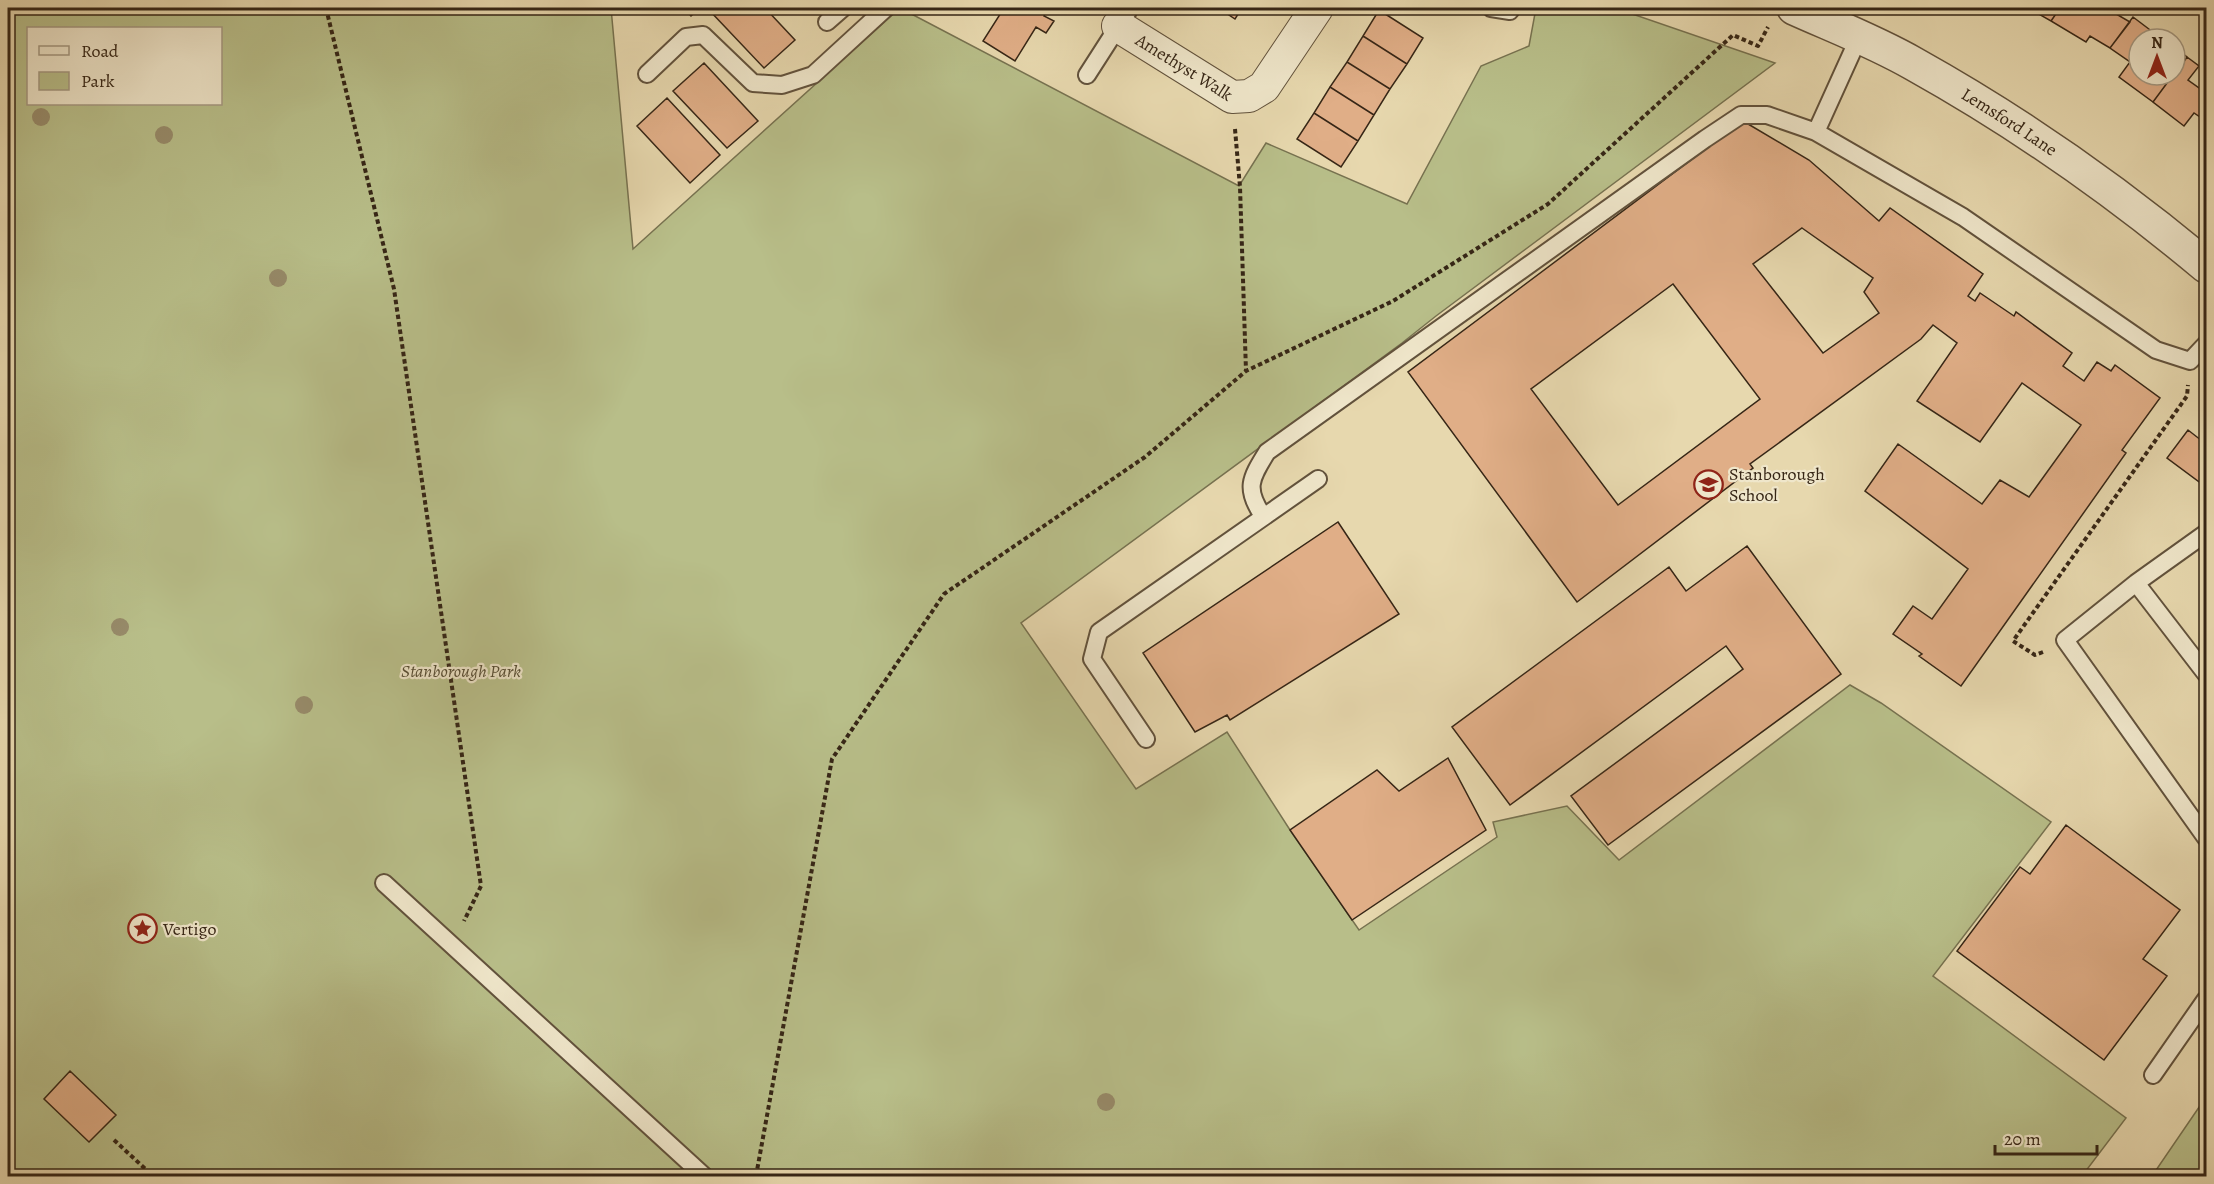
<svg xmlns="http://www.w3.org/2000/svg" width="2214" height="1184" font-family="Alegreya,serif">
	<style>
		.green { fill: #b8be89; stroke: #777250; stroke-width: 1.5; fill-rule: evenodd }
		.building { fill: #e0ae87; stroke: #362616; stroke-width: 1.5; fill-rule: evenodd }
		.lines { fill: none; stroke-linecap: round; stroke-linejoin: round }
		.service-casing { stroke: #62523c; stroke-width: 20 }
		.minor-casing { stroke: #62523c; stroke-width: 34 }
		.tertiary-casing { stroke: #62523c; stroke-width: 36 }
		.path { stroke: #362616; stroke-width: 4; stroke-dasharray: 4.5 3; stroke-linecap: butt }
		.service { stroke: #efe6ca; stroke-width: 16 }
		.minor { stroke: #efe6ca; stroke-width: 32 }
		.tertiary { stroke: #efe6ca; stroke-width: 33 }
		.tree { fill: #978b6a }
		.labels { text-anchor: middle; dominant-baseline: central; stroke-width: 4.5; stroke-linejoin: round; paint-order: stroke }
		.street-label { font-size: 18px; fill: #362616; stroke: #efe6ca }
		.poi-label { font-size: 18px; fill: #362616; stroke: #efe6ca; text-anchor: start }
		.park-label { font-size: 18px; font-style: italic; fill: #564c33; stroke: #efe6ca }
	</style>
	<rect width="100%" height="100%" fill="#e7d8ae"/>
	<filter id="stains"><feTurbulence type="fractalNoise" baseFrequency=".00333" numOctaves="4"/><feColorMatrix values="0 0 0 0 .2 0 0 0 0 .09 0 0 0 0 .02 0 0 0 .5 -.17"/></filter>
	<radialGradient id="worn" r=".72"><stop offset=".6" stop-color="#630" stop-opacity="0"/><stop offset="1" stop-color="#630" stop-opacity=".3"/></radialGradient>
	<!-- green -->
	<path class="green" d="M8 8H611L633 249 900 8 1239 186 1266 143 1407 204 1481 66 1529 46 1536 8H1615L1775 63 1436 316 1402 343 1021 623 1136 789 1227 732 1290 830 1359 930 1497 837 1493 822 1567 806 1619 860 1850 685 1881 703 2051 822 1933 976 2126 1118 2082 1176H8ZM28 28H220V104H28Z
		M2206 1097V1176H2152Z"/>
	<!-- building -->
	<path class="building" d="M684 8H700L691 16Z
		M714 8H765L795 40 764 68 710 11Z
		M1004 8H1049L1044 16 1054 21 1046 33 1036 27 1015 61 983 41Z
		M1229 8H1242L1235 19 1226 13Z
		M2028 8H2060L2051 21Z
		M2060 8H2106L2130 22 2110 48 2090 36 2086 42 2051 21Z
		M1379 10 1423 38 1407 64 1363 36Z
		M2133 17 2162 39H2139V75H2173L2153 102 2119 77 2130 62 2110 48Z
		M1363 36 1407 64 1390 89 1347 62Z
		M2175 48 2187 57 2175 72Z
		M2187 57 2199 66 2188 80 2206 93V121L2194 113 2184 126 2153 102 2173 75H2175Z
		M1347 62 1390 89 1374 115 1330 87Z
		M704 63 758 121 727 148 673 91Z
		M1330 87 1374 115 1358 141 1314 113Z
		M667 98 720 155 690 183 637 126Z
		M1314 113 1358 141 1341 167 1297 139Z
		M1743 121 1809 160 1879 221 1890 208 1983 274 1968 296 1975 301 1980 293 2014 316 2016 312 2072 353 2063 366 2084 381 2097 362 2111 371 2115 365 2160 398 2122 450 2126 453 1961 686 1919 656 1922 654 1893 634 1913 606 1932 619 1968 569 1865 491 1898 444 1982 504 2000 480 2029 497 2081 425 2022 383 1980 442 1917 401 1957 343 1933 325 1921 339 1750 464 1753 468 1577 602 1408 372ZM1802 228 1873 278 1864 292 1879 313 1823 353 1753 264ZM1673 284 1760 399 1618 505 1531 389Z
		M2188 430 2206 444V487L2167 458Z
		M1338 522 1399 614 1230 720 1227 715 1195 732 1143 653Z
		M1747 546 1841 674 1608 845 1571 796 1743 669 1726 646 1510 805 1452 727 1669 567 1686 591Z
		M1448 758 1486 830 1352 920 1290 830 1377 770 1399 791Z
		M2066 825 2180 910 2143 959 2167 976 2104 1060 1957 951 2020 867 2030 874Z
		M70 1071 116 1115 89 1142 44 1099Z"/>
	<g class="lines">
		<defs>
			<path id="service" d="M1491 8 1510 11
				M827 22 843 8
				M1859 37 1816 132 1963 217 2156 350 2190 361 2206 344
				M647 74 686 37 703 35 753 83 782 85 813 75 886 8
				M1087 75 1130 8
				M1263 516C1244 488 1251 478 1267 452L1705 139 1741 115H1767L1816 132
				M2206 533 2136 583 2206 674
				M2136 583 2065 640 2206 838
				M1146 739 1092 659 1099 632 1318 479
				M384 883 704 1176
				M2153 1075 2206 999"/>
			<g id="minor">
				<path id="s1" d="M1118 26 1232 97 1249 96 1264 87 1317 8"/>
			</g>
			<g id="tertiary">
				<path id="s2" d="M1794 8C1834 26 1876 42 1914 64 2018 122 2115 190 2206 266"/>
			</g>
		</defs>
		<!-- service casing -->
		<use href="#service" class="service-casing"/>
		<!-- minor casing -->
		<use href="#minor" class="minor-casing"/>
		<!-- tertiary casing -->
		<use href="#tertiary" class="tertiary-casing"/>
		<!-- path -->
		<path class="path" d="M326 8 394 289 481 886 464 921
			M1235 129 1240 187 1246 371
			M2043 652 2035 655 2013 641 2187 396 2188 385
			M114 1140 153 1176
			M756 1176 832 759 944 594 1145 457 1246 371 1393 301 1548 204 1733 35 1758 46 1768 27"/>
		<!-- service -->
		<use href="#service" class="service"/>
		<!-- minor -->
		<use href="#minor" class="minor"/>
		<!-- tertiary -->
		<use href="#tertiary" class="tertiary"/>
	</g>
	<!-- trees -->
	<g class="tree">
		<circle cx="41" cy="117" r="9"/>
		<circle cx="164" cy="135" r="9"/>
		<circle cx="278" cy="278" r="9"/>
		<circle cx="120" cy="627" r="9"/>
		<circle cx="304" cy="705" r="9"/>
		<circle cx="1106" cy="1102" r="9"/>
	</g>
	<!-- icons -->
	<defs>
		<symbol id="school-ring" viewBox="-11 -11 22 22"><circle r="9.5" fill="#efe6ca" stroke="#8f2418" stroke-width="1.5"/><path d="M0-5L7-2L0 1L-7-2ZM-4 1L0 2.5L4 1V4Q0 6-4 4Z" fill="#8f2418"/></symbol>
		<symbol id="sight-ring" viewBox="-11 -11 22 22"><circle r="9.5" fill="#efe6ca" stroke="#8f2418" stroke-width="1.5"/><path d="M0-6L1.8-2.2L6-1.7L2.9 1.2L3.7 5.4L0 3.3L-3.7 5.4L-2.9 1.2L-6-1.7L-1.8-2.2Z" fill="#8f2418"/></symbol>
	</defs>
	<g fill-rule="evenodd">
		<use href="#school-ring" x="1692" y="468" width="33" height="33"/>
		<use href="#sight-ring" x="126" y="912" width="33" height="33"/>
	</g>
	<g class="labels">
		<!-- street labels -->
		<g class="street-label">
			<text stroke="none"><textPath href="#s1" startOffset="78">Amethyst Walk</textPath></text>
			<text stroke="none"><textPath href="#s2" startOffset="244">Lemsford Lane</textPath></text>
		</g>
		<!-- poi labels -->
		<g class="poi-label">
			<text x="1729" y="474">Stanborough<tspan x="1729" dy="21">School</tspan></text>
			<text x="163" y="929">Vertigo</text>
		</g>
		<!-- park labels -->
		<g class="park-label">
			<text x="461" y="671">Stanborough Park</text>
		</g>
	</g>
	<!-- margin -->
	<rect width="2214" height="1184" fill="none" stroke="#e7d8ae" stroke-width="30"/>
	<rect x="9" y="9" width="2196" height="1166" fill="none" stroke="#362616" stroke-width="3"/>
	<rect x="15" y="15" width="2184" height="1154" fill="none" stroke="#362616" stroke-width="1.5"/>
	<!-- legend -->
	<rect x="27" y="27" width="195" height="78" fill="#efe6ca" stroke="#a59982" stroke-width="1.5"/>
	<rect x="39" y="46" width="30" height="9" fill="#efe6ca" stroke="#a59982" stroke-width="1.5"/>
	<text x="81" y="57" font-size="18" fill="#362616">Road</text>
	<rect x="39" y="72" width="30" height="18" fill="#b8be89" stroke="#a59982" stroke-width="1.5"/>
	<text x="81" y="87" font-size="18" fill="#362616">Park</text>
	<!-- north arrow -->
	<g transform="translate(2157 57)"><circle r="28" fill="#efe6ca" stroke="#a59982" stroke-width="1.5"/>
	<path d="M0-4.5L10 22L0 15L-10 22Z" fill="#8f2418"/>
	<text y="-9" font-size="16" font-weight="bold" text-anchor="middle" fill="#362616">N</text>
	</g>
	<!-- scale -->
	<path d="M1995 1145v9h102v-9" fill="none" stroke="#362616" stroke-width="3"/>
	<text x="2004" y="1145" font-size="18" fill="#362616" stroke="#efe6ca" stroke-width="4.5" paint-order="stroke">20 m</text>
	<rect width="100%" height="100%" filter="url(#stains)"/>
	<rect width="100%" height="100%" fill="url(#worn)"/>
</svg>
